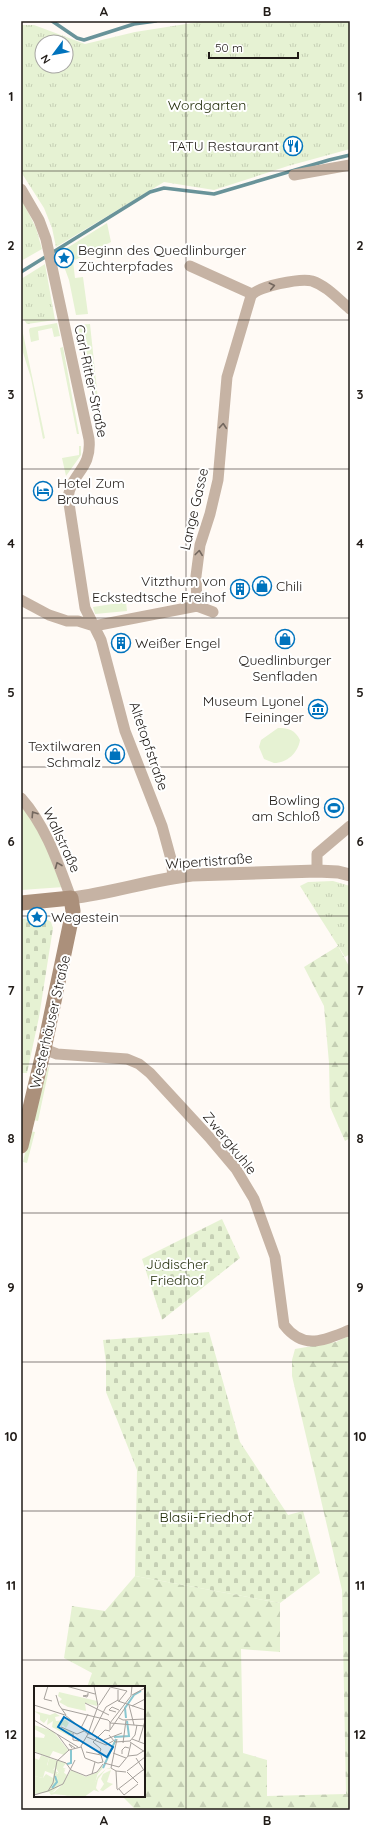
<svg xmlns="http://www.w3.org/2000/svg" width="371" height="1831" font-family="Quicksand,sans-serif">
	<style>
		.grass { fill: #e6f2d3 }
		.forest { fill: url(#forest-firs) }
		.cemetery { fill: url(#cemetery-stones) }
		.park { fill: url(#park-tufts); fill-rule: evenodd }
		.lines { fill: none; stroke-linecap: round; stroke-linejoin: round }
		.stream { stroke: #699399; stroke-width: 3.5 }
		.minor { stroke: #c6b3a4; stroke-width: 11 }
		.tertiary { stroke: #c6b3a4; stroke-width: 13 }
		.secondary { stroke: #ab907b; stroke-width: 15 }
		.oneway { stroke: #73675e }
		.grid { fill: none; stroke: #201b17; stroke-width: 1; stroke-opacity: 0.55 }
		.labels { text-anchor: middle; dominant-baseline: central; stroke-width: 4; stroke-linejoin: round; paint-order: stroke }
		.park-label { font-size: 14px; fill: #232e0a; stroke: #fff }
		.poi-label { font-size: 14px; fill: #201b17; stroke: #fff; text-anchor: end }
		.street-label { font-size: 14px; fill: #201b17; stroke: #fff }
		.inset-river { fill: none; stroke: #88c7d1; stroke-width: 2 }
		.inset-road { fill: none; stroke: #a6a19c; stroke-width: 1 }
		.view { fill: #0073bd; fill-opacity: 0.15; stroke: #0073bd; stroke-width: 2 }
		.inset-edge { fill: none; stroke: #201b17; stroke-width: 2 }
		.neatline { fill: none; stroke: #201b17; stroke-width: 1.5 }
		.grid-label { font-size: 13px; text-anchor: middle; font-weight: bold; fill: #201b17 }
	</style>
	<defs>
		<pattern id="forest-firs" width="22" height="20" patternUnits="userSpaceOnUse"><rect width="22" height="20" fill="#e6f2d3"/><path d="M5 1l3.5 6h-7zM16 11l3.5 6h-7z" fill="#c5cfb4"/></pattern>
		<pattern id="cemetery-stones" width="16" height="16" patternUnits="userSpaceOnUse"><rect width="16" height="16" fill="#e6f2d3"/><path d="M2 7V4a2 2 0 0 1 4 0v3zM10 15v-3a2 2 0 0 1 4 0v3z" fill="#c5cfb4"/></pattern>
		<pattern id="park-tufts" width="24" height="20" patternUnits="userSpaceOnUse"><rect width="24" height="20" fill="#e6f2d3"/><path d="M3 7l-1-3M5 7V3M7 7l1-3M15 17l-1-3M17 17v-4M19 17l1-3" fill="none" stroke="#c5cfb4"/></pattern>
	</defs>
	<rect width="100%" height="100%" fill="#fffaf5"/>
	<!-- grass -->
	<path class="grass" d="M107 223 111 242 73 261 75 278 83 277 88 314 76 315 69 280 59 253Z
		M57 323 60 336 54 337 52 328 38 331 39 340 31 342 29 330 30 328Z
		M21 324 45 438 43 439 31 378 21 346Z
		M90 324 100 419 96 420 78 325Z
		M63 347 79 434H77L60 348Z
		M79 446H81V455L66 476 62 458 79 455Z
		M125 593 127 611 95 614 93 607 119 603 118 594Z
		M278 728C289 728 295 730 300 740 298 753 287 763 274 763L264 759 259 747 261 740Z
		M21 807C44 828 53 859 64 887L21 890Z
		M50 1064 38 1121 33 1120 47 1070Z
		M30 1131 35 1132 27 1163 23 1162Z"/>
	<!-- forest -->
	<path class="forest" d="M338 946 350 968V1138L345 1141 330 1107 329 1063 324 1006 304 967Z
		M350 1335V1810H136L122 1796H144V1687H87L92 1673 64 1658 72 1606 105 1611 135 1576 280 1603V1652L241 1649 243 1753 267 1760V1796L346 1794 342 1590 292 1376V1360L295 1349 336 1342Z"/>
	<!-- cemetery -->
	<path class="cemetery" d="M43 917 51 922 53 928 39 1017 27 1073H21V919Z
		M222 1219 240 1258 162 1320 142 1259Z
		M209 1332 240 1442 288 1515 303 1511 320 1573 280 1603 135 1576 137 1470 106 1392V1363L103 1340Z"/>
	<!-- park -->
	<path class="park" d="M205 21H350V149L288 166 214 190 164 182 56 247 52 228 44 208 21 172V25H34L85 44 135 32ZM42 42H66V66H42Z
		M21 198 36 228 42 249 21 261Z
		M45 264 55 320 27 324 21 316V279Z
		M333 881 350 886V954L345 957 300 886 308 882Z"/>
	<g class="lines">
		<!-- stream -->
		<path class="stream" d="M52 21 77 38 84 40 134 24 156 21
			M21 272 150 192 164 188 214 194 329 160 350 155"/>
		<!-- minor -->
		<path class="minor" d="M294 175 350 165
			M21 189 39 220 46 239 89 439C92 469 72 472 68 497L85 608 101 640 125 731 162 826 171 859 173 877
			M190 266 252 294
			M21 600 49 615 67 621H78L94 626
			M197 606 196 576 200 545 210 514 218 480 227 377 251 296C257 286 301 278 312 281 327 286 338 299 350 309
			M197 606 213 612
			M94 626 197 606
			M21 798C46 826 58 863 71 898
			M317 871V854L350 826
			M44 1049 57 1054 127 1059 139 1064 150 1073 209 1137 236 1169 254 1199 275 1257 284 1325C304 1351 324 1340 350 1330"/>
		<!-- tertiary -->
		<path class="tertiary" d="M71 898C112 893 151 880 192 875L317 871 338 872 350 875"/>
		<!-- secondary -->
		<path class="secondary" d="M21 903 71 898 73 911 44 1049 21 1146"/>
	</g>
	<!-- one-way arrows -->
	<defs><path id="oneway-chevron" d="M-2-3.5L2.5 0L-2 3.5" fill="none" stroke-width="1.6" stroke-linecap="round" stroke-linejoin="round"/></defs>
	<g class="oneway">
		<use href="#oneway-chevron" transform="translate(272 286) rotate(-12)"/>
		<use href="#oneway-chevron" transform="translate(223 426) rotate(-85)"/>
		<use href="#oneway-chevron" transform="translate(199 553) rotate(-83)"/>
		<use href="#oneway-chevron" transform="translate(34 814) rotate(-123)"/>
		<use href="#oneway-chevron" transform="translate(58 865) rotate(-112)"/>
	</g>
	<!-- grid -->
	<path class="grid" d="M186 21V1810M21 171H350M21 320H350M21 469H350M21 618H350M21 767H350M21 916H350M21 1064H350M21 1213H350M21 1362H350M21 1511H350M21 1660H350"/>
	<!-- icons -->
	<defs>
		<symbol id="restaurant-ring" viewBox="-11 -11 22 22"><circle r="9.5" fill="#fff" stroke="#0073bd" stroke-width="1.5"/><path d="M-5-6h1v4h1v-4h1v4h1v-4h1v5L-1.5 .5V6h-2V.5L-5-1ZM5-6V6H3V1.5H1.5Q1.5-4 5-6Z" fill="#0073bd"/></symbol>
		<symbol id="sight-ring" viewBox="-11 -11 22 22"><circle r="9.5" fill="#fff" stroke="#0073bd" stroke-width="1.5"/><path d="M0-6L1.8-2.2L6-1.7L2.9 1.2L3.7 5.4L0 3.3L-3.7 5.4L-2.9 1.2L-6-1.7L-1.8-2.2Z" fill="#0073bd"/></symbol>
		<symbol id="hotel-ring" viewBox="-11 -11 22 22"><circle r="9.5" fill="#fff" stroke="#0073bd" stroke-width="1.5"/><path d="M-6-4.5h1.5V1H6V5H4.5V3h-9V5H-6ZM-4 0a1.8 1.8 0 1 1 3.6 0ZM.5 0V-2.5h3Q6-2.5 6 0Z" fill="#0073bd"/></symbol>
		<symbol id="shop-ring" viewBox="-11 -11 22 22"><circle r="9.5" fill="#fff" stroke="#0073bd" stroke-width="1.5"/><path d="M-5-2.5h2.3a2.7 3.5 0 0 1 5.4 0H5L5.5 6h-11ZM-1.5-2.5h3a1.5 2.3 0 0 0-3 0Z" fill="#0073bd"/></symbol>
		<symbol id="building-ring" viewBox="-11 -11 22 22"><circle r="9.5" fill="#fff" stroke="#0073bd" stroke-width="1.5"/><path d="M-4-6H4V6H1V3H-1V6H-4ZM-2.5-4.3h1.7v1.8h-1.7ZM.8-4.3h1.7v1.8H.8ZM-2.5-1h1.7V.8h-1.7ZM.8-1h1.7V.8H.8Z" fill="#0073bd"/></symbol>
		<symbol id="museum-ring" viewBox="-11 -11 22 22"><circle r="9.5" fill="#fff" stroke="#0073bd" stroke-width="1.5"/><path d="M0-6L6-3V-2H-6V-3ZM-5-1h2V3h-2ZM-1-1h2V3h-2ZM3-1h2V3H3ZM-6 4H6V6H-6Z" fill="#0073bd"/></symbol>
		<symbol id="stadium-ring" viewBox="-11 -11 22 22"><circle r="9.5" fill="#fff" stroke="#0073bd" stroke-width="1.5"/><path d="M0-5a6.5 5 0 1 0 0 10a6.5 5 0 1 0 0-10ZM-3.5-1.8h7v3.6h-7Z" fill="#0073bd"/></symbol>
	</defs>
	<g fill-rule="evenodd">
		<use href="#restaurant-ring" x="282" y="135" width="22" height="22"/>
		<use href="#sight-ring" x="53" y="247" width="22" height="22"/>
		<use href="#hotel-ring" x="32" y="480" width="22" height="22"/>
		<use href="#shop-ring" x="251" y="575" width="22" height="22"/>
		<use href="#building-ring" x="229" y="578" width="22" height="22"/>
		<use href="#shop-ring" x="274" y="628" width="22" height="22"/>
		<use href="#building-ring" x="110" y="632" width="22" height="22"/>
		<use href="#museum-ring" x="307" y="698" width="22" height="22"/>
		<use href="#shop-ring" x="104" y="743" width="22" height="22"/>
		<use href="#stadium-ring" x="323" y="797" width="22" height="22"/>
		<use href="#sight-ring" x="26" y="906" width="22" height="22"/>
	</g>
	<g class="labels">
		<!-- park labels -->
		<g class="park-label">
			<text x="207" y="105">Wordgarten</text>
			<text x="177" y="1264">Jüdischer<tspan x="177" dy="16">Friedhof</tspan></text>
			<text x="206" y="1517">Blasii-Friedhof</text>
		</g>
		<!-- poi labels -->
		<g class="poi-label">
			<text x="279" y="146">TATU Restaurant</text>
			<text x="78" y="250" text-anchor="start">Beginn des Quedlinburger<tspan x="78" dy="16">Züchterpfades</tspan></text>
			<text x="57" y="483" text-anchor="start">Hotel Zum<tspan x="57" dy="16">Brauhaus</tspan></text>
			<text x="226" y="581">Vitzthum von<tspan x="226" dy="16">Eckstedtsche Freihof</tspan></text>
			<text x="276" y="586" text-anchor="start">Chili</text>
			<text x="135" y="643" text-anchor="start">Weißer Engel</text>
			<text x="285" y="660" text-anchor="middle">Quedlinburger<tspan x="285" dy="16">Senfladen</tspan></text>
			<text x="304" y="701">Museum Lyonel<tspan x="304" dy="16">Feininger</tspan></text>
			<text x="101" y="746">Textilwaren<tspan x="101" dy="16">Schmalz</tspan></text>
			<text x="320" y="800">Bowling<tspan x="320" dy="16">am Schloß</tspan></text>
			<text x="51" y="917" text-anchor="start">Wegestein</text>
		</g>
		<!-- street labels -->
		<g class="street-label">
			<text transform="translate(91 381) rotate(78)">Carl-Ritter-Straße</text>
			<text transform="translate(194 509) rotate(-77)">Lange Gasse</text>
			<text transform="translate(149 746) rotate(71)">Altetopfstraße</text>
			<text transform="translate(62 840) rotate(65)">Wallstraße</text>
			<text transform="translate(209 861) rotate(-4)">Wipertistraße</text>
			<text transform="translate(50 1022) rotate(-77)">Westerhäuser Straße</text>
			<text transform="translate(230 1143) rotate(51)">Zwergkuhle</text>
		</g>
	</g>
	<!-- overview -->
	<g transform="translate(34 1686)">
		<rect width="111" height="111" fill="#fffaf5"/>
		<path d="M7 69 15 72 13 79 21 85 19 88 11 85 9 92 0 90V72L5 74ZM28 84H31L30 87 33 89 30 97 18 105 24 93 22 89ZM77 84 73 96 79 98 69 105 66 104 70 98 67 93 69 88Z" fill="#e6f2d3"/>
		<path d="M0 25 16 29 21 27 26 30 21 31 22 35 32 34 35 37 32 42 29 39 26 41 38 46V49L35 50 18 41 19 35 13 39 14 32 10 37 6 34V29ZM68 80 69 82 61 91 57 105 64 90 72 83 76 82 77 83H72L64 93 62 102 65 106 60 104 50 111 33 89 27 86 26 87H23L24 95 18 105 25 100 19 106H15L28 107 38 111 25 107 17 109 15 106 0 108V90L9 92 12 88 19 92 20 81 21 85 25 87 28 81 32 83 27 85 33 89 52 91 63 87Z" fill="#e6f2d3"/>
		<path d="M37 84 52 91 64 86 60 102 49 111 18 108 29 98Z" fill="#e6f2d3"/>
		<path d="M25 6 63 15V20L51 17 52 25 34 21 25 16 28 13 24 10ZM0 39 19 45 34 64 30 69 19 65 15 72 32 77 25 87 21 81 19 84 13 81 15 72 0 65V51L10 52 11 49 0 43Z" fill="#e6f2d3"/>
		<path class="inset-river" d="M92 32 91 22 100 9 107 5M80 51 95 50 93 35M33 78 37 77V64M69 82 82 53M18 102 23 96 21 90"/>
		<path class="inset-road" d="M14 0 10 13 18 15M32 0 61 8M72 0 93 5 85 15M98 0 97 10 76 37 111 40M84 4V15L111 24M22 9 25 19 32 29M54 9 49 10 53 11 54 9V7M98 9 111 2M51 17 75 29M0 19 31 29 54 48 64 20 60 0M65 19 76 2M95 19 100 39M98 20 111 13M28 23 74 34 76 36V44M82 26 75 24 78 21 85 24M85 32 89 34 111 33M0 34 44 61M27 41 43 48 50 45M47 42 54 28M76 44 91 22M39 47V54L45 55M23 48 35 64M75 49 81 56 96 55M53 51 72 59 79 55M98 53 111 58M70 54 88 47M96 55 101 49 103 39M105 55 111 35M59 56 71 44 76 45M59 56 67 63 65 68M96 56 111 66M89 57 92 34M47 60 54 48H58L72 21 84 14M47 60 51 72 64 77 69 76M38 62 35 58 41 62M0 66 32 77 37 84M52 66 67 69 69 76M79 67 92 72M88 68V64L91 61 95 62M94 70 103 69 111 64M102 72 111 86M70 77 85 81 94 70 97 57M37 84 52 90 63 86 69 78M82 85 77 82 83 53M93 85 111 71M93 86 104 97M58 88 61 76M83 103 82 85 92 86M85 103 90 109 104 98M83 104 109 84M14 105 29 98 41 74M0 109 14 105 19 97 23 75 35 64 47 61"/>
		<path class="view" d="M30 31 79 61 73 71 24 41Z"/>
		<rect width="111" height="111" class="inset-edge"/>
	</g>
	<!-- border -->
	<rect width="371" height="1831" fill="none" stroke="#ffffff" stroke-width="44"/>
	<!-- north arrow -->
	<g transform="translate(54 54) rotate(238)"><circle r="19" fill="#ffffff" stroke="#a6a4a2"/>
	<path d="M0-3L7 15L0 10L-7 15Z" fill="#0073bd"/>
	<text y="-6" font-size="11" font-weight="bold" text-anchor="middle" fill="#201b17">N</text>
	</g>
	<!-- scale -->
	<path d="M209 52v6h89v-6" fill="none" stroke="#201b17" stroke-width="2"/>
	<text x="215" y="52" font-size="12" fill="#201b17" stroke="#ffffff" stroke-width="3" paint-order="stroke">50 m</text>
	<rect x="22" y="22" width="327" height="1787" class="neatline"/>
	<g class="grid-label">
		<text x="104" y="16">A</text>
		<text x="267" y="16">B</text>
		<text x="11" y="101">1</text>
		<text x="360" y="101">1</text>
		<text x="11" y="250">2</text>
		<text x="360" y="250">2</text>
		<text x="11" y="399">3</text>
		<text x="360" y="399">3</text>
		<text x="11" y="548">4</text>
		<text x="360" y="548">4</text>
		<text x="11" y="697">5</text>
		<text x="360" y="697">5</text>
		<text x="11" y="846">6</text>
		<text x="360" y="846">6</text>
		<text x="11" y="995">7</text>
		<text x="360" y="995">7</text>
		<text x="11" y="1143">8</text>
		<text x="360" y="1143">8</text>
		<text x="11" y="1292">9</text>
		<text x="360" y="1292">9</text>
		<text x="11" y="1441">10</text>
		<text x="360" y="1441">10</text>
		<text x="11" y="1590">11</text>
		<text x="360" y="1590">11</text>
		<text x="11" y="1739">12</text>
		<text x="360" y="1739">12</text>
		<text x="104" y="1825">A</text>
		<text x="267" y="1825">B</text>
	</g>
</svg>
